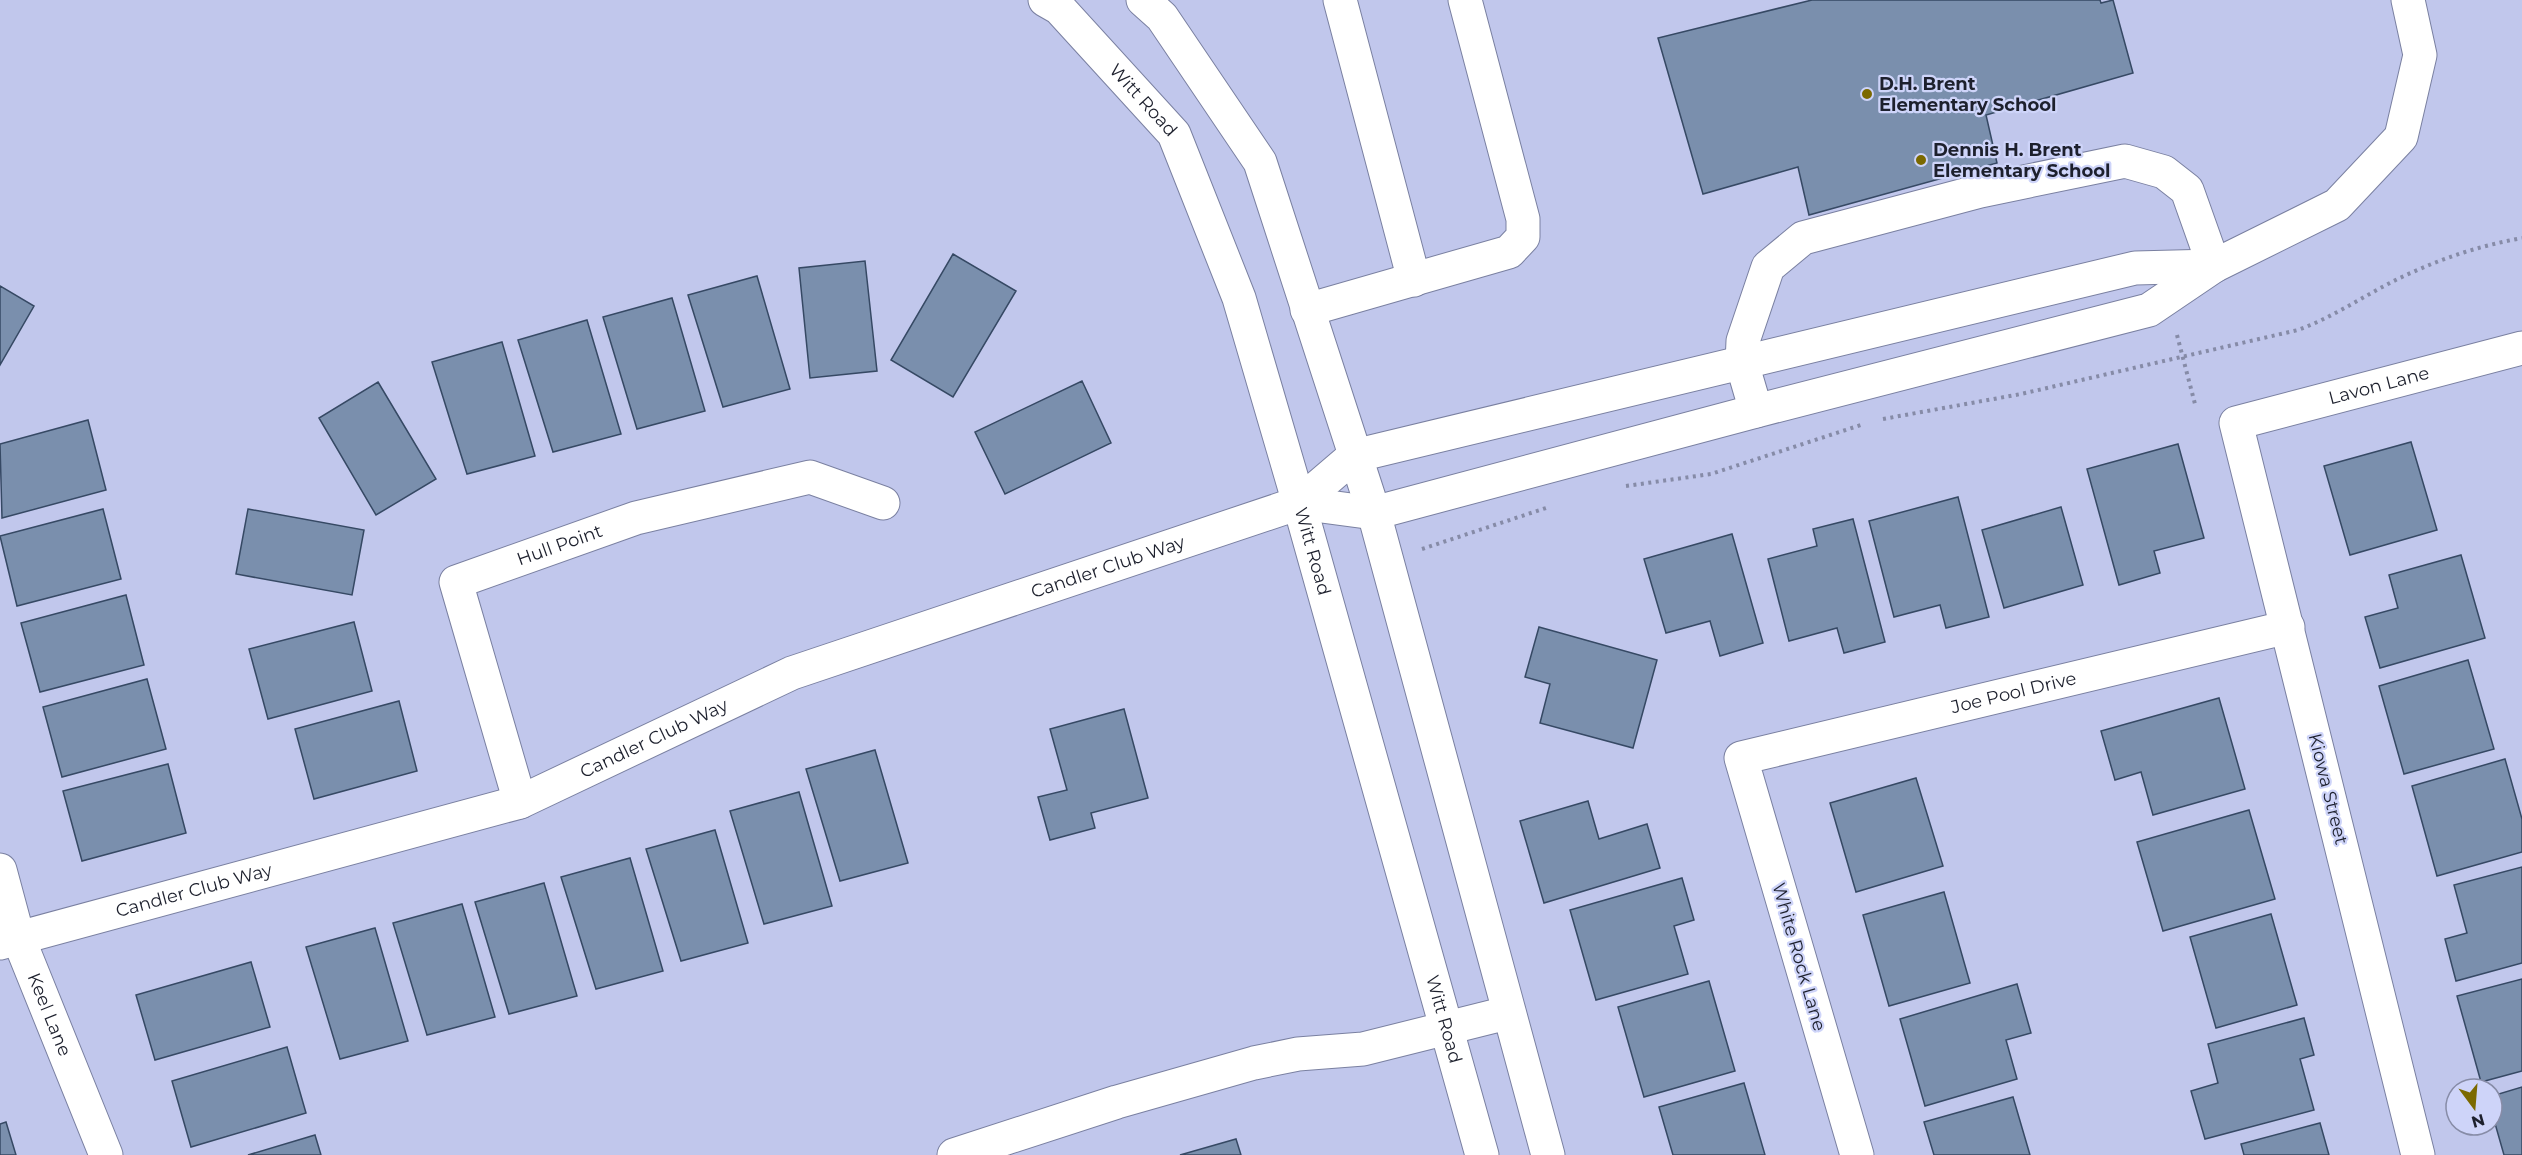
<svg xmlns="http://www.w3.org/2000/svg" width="2522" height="1155" font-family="Montserrat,sans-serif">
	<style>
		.building { fill: #7a8fad; stroke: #364964; stroke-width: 1.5 }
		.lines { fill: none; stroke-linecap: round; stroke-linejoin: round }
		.minor-casing { stroke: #7a80a1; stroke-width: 35 }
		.path { stroke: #868ba7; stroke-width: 4; stroke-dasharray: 3 4.5; stroke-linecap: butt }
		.minor { stroke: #fff; stroke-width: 33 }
		.poi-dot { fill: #7b6900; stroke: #ced4f9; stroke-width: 2 }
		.labels { text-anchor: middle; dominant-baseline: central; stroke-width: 4.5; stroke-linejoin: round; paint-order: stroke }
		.poi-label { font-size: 18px; font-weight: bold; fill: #1d202d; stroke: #ced4f9; text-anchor: start }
		.street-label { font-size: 18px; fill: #1d202d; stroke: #ced4f9 }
	</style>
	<rect width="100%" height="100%" fill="#c1c7ec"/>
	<!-- building -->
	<path class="building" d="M1812 0H2100L2101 3 2113 0 2133 73 1986 115 1997 163 1809 215 1798 167 1703 194 1658 38Z
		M953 254 1016 291 953 397 891 360Z
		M865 261 877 371 810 378 799 268Z
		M757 276 790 389 723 407 688 295Z
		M0 286 34 306 0 365Z
		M672 298 705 411 637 429 603 317Z
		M587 320 621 434 553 452 518 340Z
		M502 342 535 456 467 474 432 362Z
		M1082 381 1111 443 1005 494 975 432Z
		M378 382 436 479 376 515 319 418Z
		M88 420 106 490 2 518 0 444Z
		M2411 442 2437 530 2350 555 2324 466Z
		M2178 444 2204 538 2154 551 2160 573 2119 585 2087 469Z
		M1958 497 1989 617 1946 628 1940 605 1894 617 1869 521Z
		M2061 507 2083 585 2004 608 1982 530Z
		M103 509 121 579 17 606 0 536Z
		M248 509 364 530 352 595 236 574Z
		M1853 519 1885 642 1844 653 1837 628 1789 641 1768 559 1817 546 1813 529Z
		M1732 534 1763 643 1720 656 1710 621 1666 633 1644 559Z
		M2461 555 2485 638 2380 668 2365 617 2398 608 2389 575Z
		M126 595 144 665 40 692 21 623Z
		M354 622 372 691 268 719 249 649Z
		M1539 627 1657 660 1633 748 1540 723 1550 684 1525 677Z
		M2468 660 2494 749 2404 774 2379 686Z
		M147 679 166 749 62 777 43 707Z
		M2219 698 2245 789 2153 815 2141 772 2115 780 2101 731Z
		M399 701 417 771 314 799 295 729Z
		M1124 709 1148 798 1091 813 1095 828 1050 840 1038 797 1067 790 1050 729Z
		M875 750 908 863 840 881 806 769Z
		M2505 759 2522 819V852L2437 876 2412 786Z
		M168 764 186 833 82 861 63 791Z
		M1916 778 1943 866 1856 892 1830 803Z
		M799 792 832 906 764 924 730 811Z
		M1588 801 1599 839 1647 824 1660 868 1544 903 1520 821Z
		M2249 810 2275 899 2163 931 2137 842Z
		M715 830 748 943 681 961 646 849Z
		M630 858 663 971 596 989 561 877Z
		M2522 867V963L2456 981 2445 939 2467 933 2454 885Z
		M1682 878 1694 920 1674 926 1688 974 1596 1000 1570 910Z
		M544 883 577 996 509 1014 475 902Z
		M1944 892 1970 983 1889 1006 1863 915Z
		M462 904 495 1017 427 1035 393 923Z
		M2271 914 2297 1005 2216 1028 2190 937Z
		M375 928 408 1041 340 1059 306 947Z
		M251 962 270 1027 155 1060 136 995Z
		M2522 979V1071L2481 1082 2457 996Z
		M1709 981 1735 1071 1644 1097 1618 1007Z
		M2017 984 2031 1033 2006 1040 2017 1079 1925 1106 1900 1019Z
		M2304 1018 2314 1055 2300 1059 2314 1110 2205 1139 2191 1091 2218 1083 2208 1044Z
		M287 1047 306 1113 191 1147 172 1081Z
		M1744 1083 1765 1155H1673L1659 1107Z
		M2522 1087V1155H2504L2492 1113V1096Z
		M2013 1097 2030 1155H1934L1924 1122Z
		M6 1122 16 1155H0V1124Z
		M2320 1123 2329 1155H2244L2241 1144Z
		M315 1135 321 1155H248Z
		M1236 1139 1241 1155H1180Z"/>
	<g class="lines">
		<defs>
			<g id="minor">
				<path id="s1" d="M1045 0 1059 8 1174 134 1239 298 1299 503 1482 1155"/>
				<path d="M1143 0 1162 17 1260 162 1374 513 1548 1155"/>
				<path d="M1340 0 1414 280"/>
				<path d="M1307 310 1509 252 1523 237V219L1465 0"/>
				<path d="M1756 411 1742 363 1743 341 1768 267 1803 238 1980 191 2125 161 2164 172 2187 190 2214 266"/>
				<path d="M1299 503 1374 513 1756 411 2149 310 2214 266 2337 205 2401 137 2420 55 2408 0"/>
				<path id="s2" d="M520 802 456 582 636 518 810 477 883 503"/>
				<path id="s3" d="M0 870 18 937 106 1155"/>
				<path id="s4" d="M0 943 520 802 792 673 1299 503 1354 456 2135 268 2214 266"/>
				<path d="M954 1155 1117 1102 1254 1063 1298 1054 1363 1049 1507 1013"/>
				<path id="s5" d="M1857 1155 1741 758 2288 627"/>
				<path id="s6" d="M2418 1155 2236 423 2522 348"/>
			</g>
		</defs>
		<!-- minor casing -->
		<use href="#minor" class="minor-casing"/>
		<!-- path -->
		<path class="path" d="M2177 335 2195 404
			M1883 419 2021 394 2298 330C2339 315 2373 289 2413 272 2448 256 2484 245 2522 238
			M1626 486 1711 474 1864 424
			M1422 549 1546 508"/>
		<!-- minor -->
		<use href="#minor" class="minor"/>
	</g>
	<!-- markers -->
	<g class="poi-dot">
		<circle cx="1867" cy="94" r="6"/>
		<circle cx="1921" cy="160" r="6"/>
	</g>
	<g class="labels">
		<!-- poi labels -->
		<g class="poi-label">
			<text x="1879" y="84">D.H. Brent<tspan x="1879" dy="21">Elementary School</tspan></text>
			<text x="1933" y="150">Dennis H. Brent<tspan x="1933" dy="21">Elementary School</tspan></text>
		</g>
		<!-- street labels -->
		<g class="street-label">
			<text stroke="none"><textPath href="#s1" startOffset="141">Witt Road</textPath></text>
			<text stroke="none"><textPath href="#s6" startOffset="902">Lavon Lane</textPath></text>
			<text stroke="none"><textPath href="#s2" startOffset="339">Hull Point</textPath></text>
			<text stroke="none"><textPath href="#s1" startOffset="627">Witt Road</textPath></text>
			<text stroke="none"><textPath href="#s4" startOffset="1173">Candler Club Way</textPath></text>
			<text stroke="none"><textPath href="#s5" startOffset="694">Joe Pool Drive</textPath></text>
			<text stroke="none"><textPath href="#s4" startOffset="687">Candler Club Way</textPath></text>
			<text transform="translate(2328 789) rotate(76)">Kiowa Street</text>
			<text stroke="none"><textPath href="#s4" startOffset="201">Candler Club Way</textPath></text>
			<text transform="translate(1799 957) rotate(74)">White Rock Lane</text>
			<text stroke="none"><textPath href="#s3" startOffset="153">Keel Lane</textPath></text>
			<text stroke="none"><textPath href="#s1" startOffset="1113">Witt Road</textPath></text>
		</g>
	</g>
	<!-- north arrow -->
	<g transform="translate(2474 1107) rotate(164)"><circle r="28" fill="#ced4f9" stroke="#878ca7" stroke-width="1.5"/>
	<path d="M0-4.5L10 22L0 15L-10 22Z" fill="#7b6900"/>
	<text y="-9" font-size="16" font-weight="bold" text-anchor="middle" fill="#1d202d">N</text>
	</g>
</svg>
